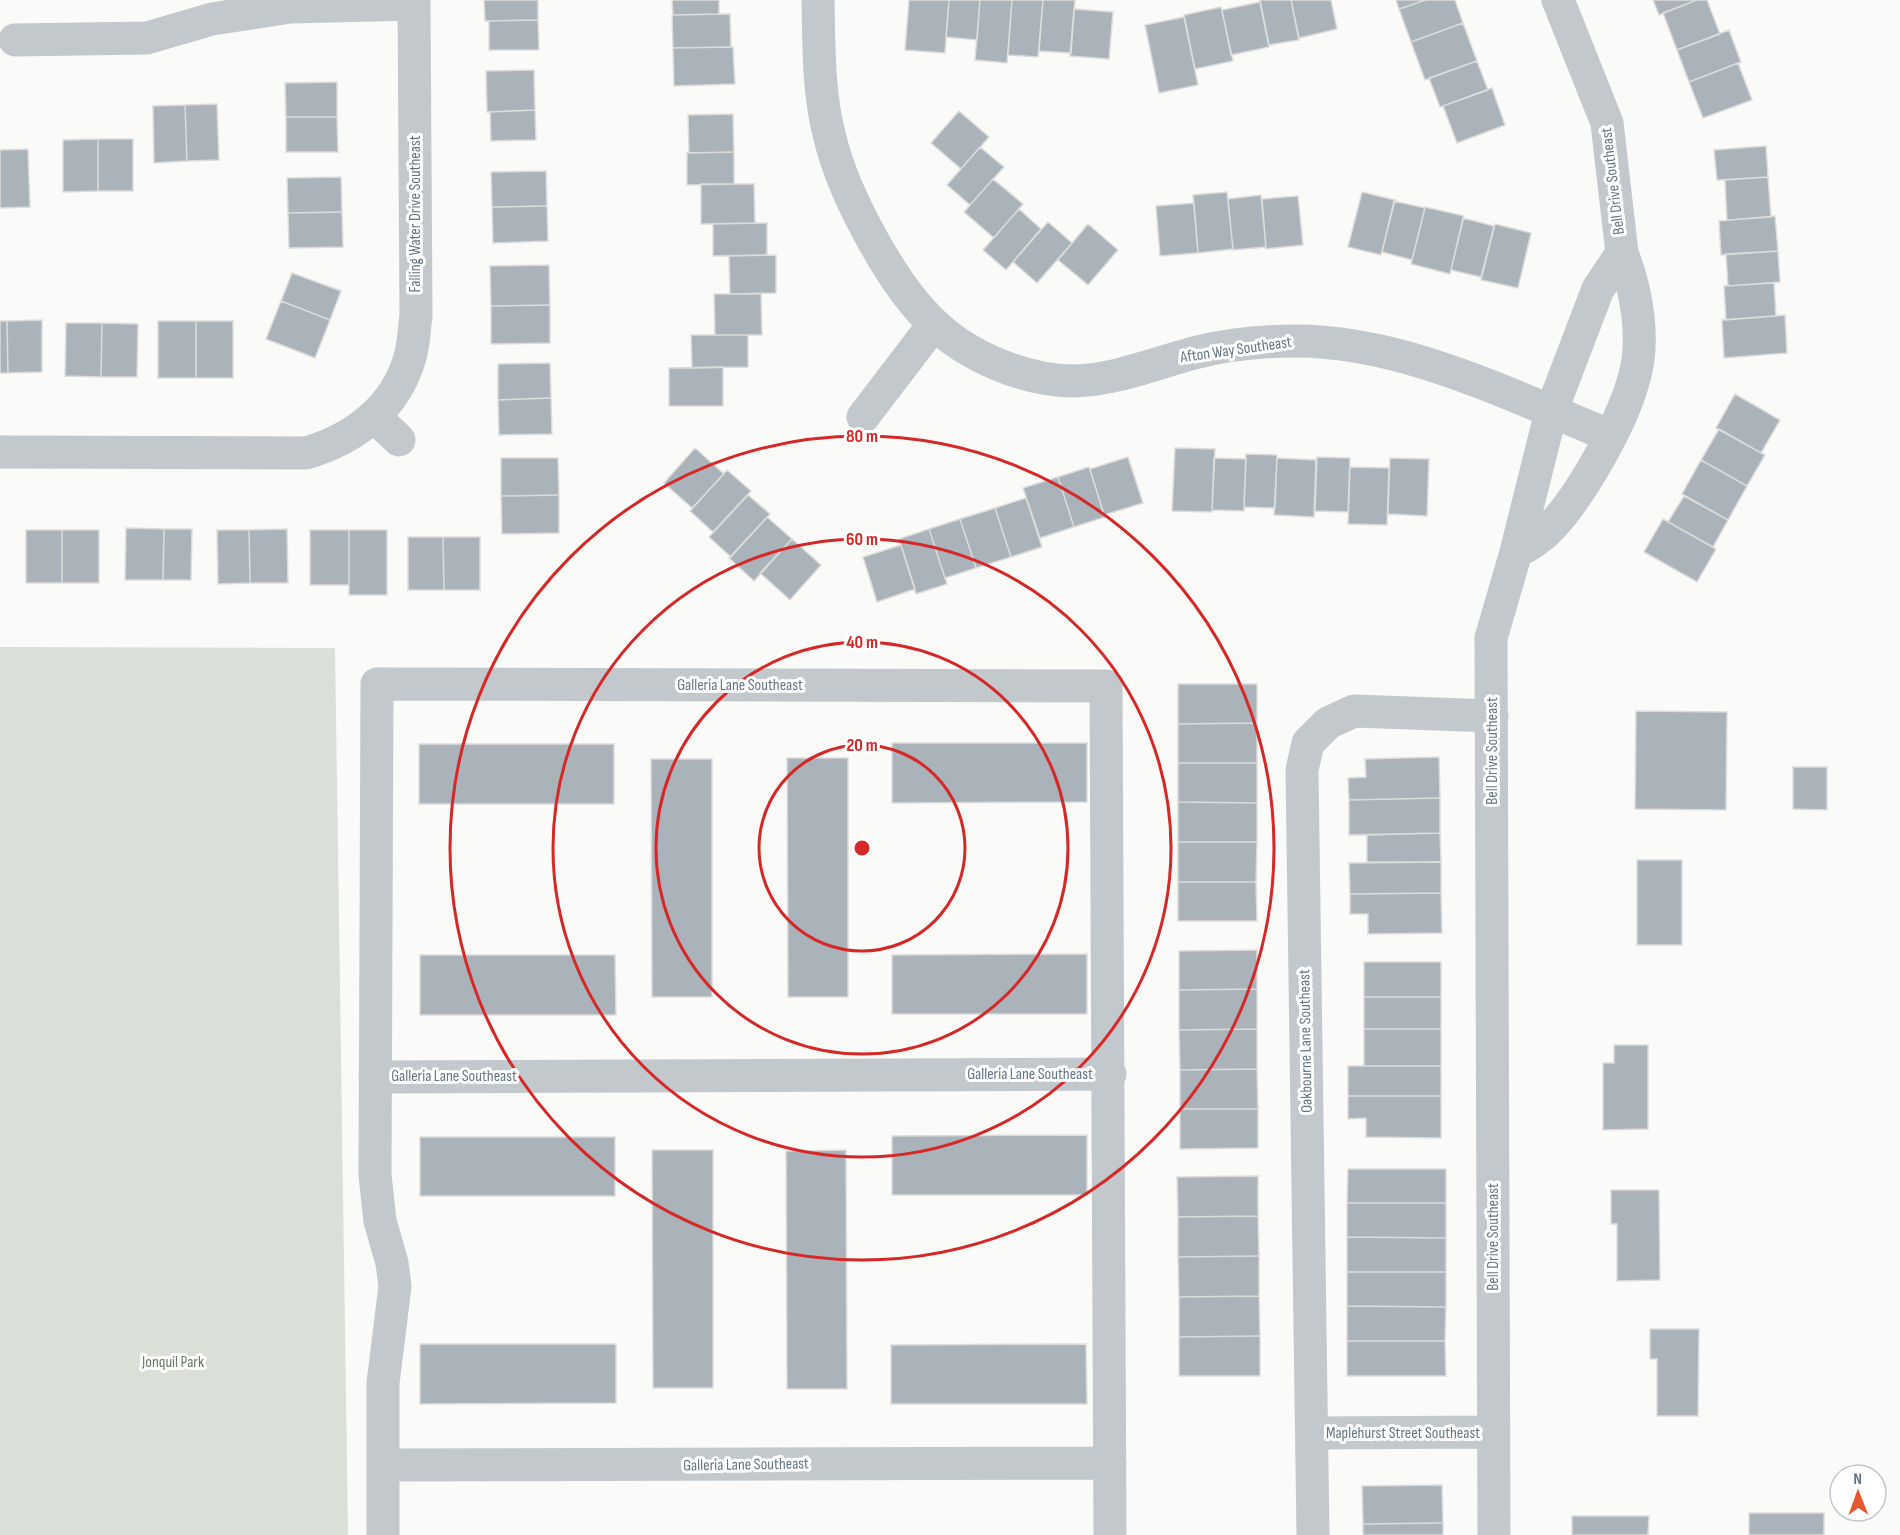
<svg xmlns="http://www.w3.org/2000/svg" width="1900" height="1535" font-family="'Sofia Sans Condensed',sans-serif">
	<style>
		.green { fill: #dadfd7 }
		.building { fill: #aab3b9; stroke: #dcdcda; stroke-width: 1.5 }
		.lines { fill: none; stroke-linecap: round; stroke-linejoin: round }
		.minor { stroke: #c3c8cc; stroke-width: 33 }
		.ring { fill: none; stroke: #d62828; stroke-width: 3 }
		.labels { text-anchor: middle; dominant-baseline: central; stroke-width: 6; stroke-linejoin: round; paint-order: stroke }
		.street-label { font-size: 16px; fill: #657683; stroke: #fff }
		.park-label { font-size: 16px; fill: #687a64; stroke: #fff }
		.centre { fill: #d62828; stroke: #fff; stroke-width: 3 }
		.ring-label { font-size: 18px; text-anchor: middle; font-weight: bold; fill: #d62828; stroke: #fff; stroke-width: 6; stroke-linejoin: round; paint-order: stroke }
	</style>
	<rect width="100%" height="100%" fill="#fafaf8"/>
	<!-- green -->
	<path class="green" d="M0 647 335 648 348 1535H0Z"/>
	<!-- building -->
	<path class="building" d="M484 0H538V20L485 21Z
		M672 0H719V14L673 15Z
		M909 0H949L945 53 905 50Z
		M949 0H980L977 40 946 37Z
		M980 0H1012L1007 63 975 60Z
		M1012 0H1043L1038 57 1008 55Z
		M1043 0H1075L1071 53 1039 51Z
		M1260 0H1291L1299 40 1269 45Z
		M1291 0H1331L1337 29 1299 38Z
		M1396 0H1426L1399 9Z
		M1426 0H1455L1463 23 1411 42 1399 9Z
		M1653 0H1697L1659 15Z
		M1697 0H1707L1720 34 1677 50 1663 13Z
		M1260 2 1269 47 1231 55 1222 10Z
		M1221 7 1233 61 1195 69 1184 15Z
		M1074 9 1113 12 1109 59 1070 56Z
		M730 14 731 47 673 48 672 15Z
		M1184 17 1198 85 1159 93 1145 25Z
		M538 20 539 50H489V21Z
		M1463 23 1477 61 1425 80 1411 42Z
		M1729 30 1741 62 1689 82 1677 50Z
		M733 47 735 84 674 86 673 48Z
		M1477 61 1488 90 1440 107 1429 78Z
		M1738 63 1752 100 1703 118 1689 82Z
		M534 70 535 110 487 112 486 71Z
		M337 82V117H286L285 83Z
		M1492 88 1505 125 1457 143 1443 106Z
		M217 104 219 160 187 161 185 105Z
		M185 105 187 161 154 163 153 106Z
		M535 110 536 140 491 141 490 112Z
		M959 111 989 137 961 169 931 143Z
		M733 114 734 152 689 153 688 115Z
		M286 117H337L338 152H286Z
		M98 139H133V191H98Z
		M98 139V191L63 192V140Z
		M1766 146 1768 177 1717 180 1714 150Z
		M980 147 1004 167 970 205 947 185Z
		M28 149 30 207 0 208V150Z
		M734 152V184L687 185V153Z
		M546 171 547 206 492 207 491 172Z
		M341 177 342 212 288 213 287 178Z
		M1768 177 1771 217 1727 220 1725 180Z
		M993 179 1023 204 994 238 964 212Z
		M701 184H754L755 223 701 224Z
		M1227 192 1233 249 1198 253 1193 195Z
		M1362 192 1395 200 1381 255 1348 247Z
		M1261 195 1266 247 1233 250 1228 199Z
		M1298 196 1303 245 1266 249 1262 199Z
		M1394 201 1425 208 1412 260 1382 252Z
		M1194 203 1198 253 1160 256 1156 206Z
		M547 206 548 241 493 243 492 207Z
		M1425 207 1464 216 1450 274 1411 264Z
		M1019 209 1041 229 1006 270 983 250Z
		M342 212 343 247 289 248 288 213Z
		M1775 216 1778 251 1721 255 1719 221Z
		M1463 218 1494 226 1481 277 1451 270Z
		M1048 222 1072 243 1037 283 1013 262Z
		M767 223V255L713 256V224Z
		M1088 224 1118 250 1088 285 1058 260Z
		M1495 224 1531 233 1518 288 1481 280Z
		M1778 251 1780 282 1728 286 1726 254Z
		M776 255V293L730 294 729 256Z
		M549 265 550 305 491 306 490 266Z
		M292 273 341 291 330 320 281 301Z
		M1774 283 1776 316 1726 320 1724 286Z
		M714 294H761L762 335H715Z
		M281 301 330 320 315 358 266 339Z
		M550 305V343L491 344V306Z
		M1785 315 1787 353 1724 358 1722 320Z
		M42 320V372L8 373 7 321Z
		M0 321H7L8 373H0Z
		M158 321H196V378H158Z
		M196 321H233V378H196Z
		M66 323H102L101 377 65 376Z
		M102 323 138 324 137 377H101Z
		M691 335H748V367L692 368Z
		M550 363 551 398 498 400V364Z
		M723 367V406H669V368Z
		M1735 394 1780 420 1761 453 1716 428Z
		M551 398 552 434 499 435 498 400Z
		M1719 429 1765 455 1747 486 1701 460Z
		M695 448 724 474 692 508 664 483Z
		M1175 448 1215 449 1212 512 1172 511Z
		M1246 454 1277 455 1275 508 1244 507Z
		M1128 457 1143 503 1104 515 1090 469Z
		M1317 457 1350 458 1348 512 1315 511Z
		M501 458H558L559 495 501 496Z
		M1214 458 1246 459 1244 511 1212 510Z
		M1277 458 1316 460 1314 517 1274 515Z
		M1390 458 1429 459 1427 516 1388 514Z
		M1701 460 1747 486 1728 520 1682 494Z
		M1089 467 1105 517 1074 527 1058 477Z
		M1350 467 1389 468 1387 525 1348 524Z
		M727 470 751 491 713 532 690 511Z
		M1058 477 1074 527 1040 538 1023 488Z
		M559 495V533L502 534 501 496Z
		M748 495 770 514 731 557 709 537Z
		M1684 496 1728 520 1713 547 1668 522Z
		M1026 498 1042 547 1011 557 995 508Z
		M995 508 1011 557 976 568 960 519Z
		M767 517 792 539 754 581 729 558Z
		M960 519 976 568 945 578 929 529Z
		M1663 519 1716 549 1697 582 1644 552Z
		M126 528 164 529 163 580H125Z
		M164 529H192L191 580H163Z
		M287 529 288 583H250L249 530Z
		M929 529 947 584 916 594 899 539Z
		M26 530H62V583H26Z
		M62 530H99V583H62Z
		M217 530H249L250 583 218 584Z
		M310 530H349V585H310Z
		M349 530H387V595H349Z
		M408 537H443L444 590H408Z
		M443 537H480V590H444Z
		M792 539 821 565 790 600 760 573Z
		M901 545 915 589 877 602 863 557Z
		M1178 684H1257V723L1178 724Z
		M1636 711 1727 712 1726 810 1635 809Z
		M1257 723V763H1178V724Z
		M892 743H1087V802L892 803Z
		M419 744H614V804H419Z
		M1439 757 1440 798 1349 800 1348 778 1366 777 1365 759Z
		M787 758H848V997H788Z
		M651 759H712V997H652Z
		M1178 763H1257V803L1178 802Z
		M1793 767H1827V810L1793 809Z
		M1440 798V833L1349 835V800Z
		M1178 802 1257 803V842H1178Z
		M1440 833 1441 862H1367V835Z
		M1178 842H1257L1256 882H1178Z
		M1637 860H1682V945H1637Z
		M1441 862V893L1350 894 1349 863Z
		M1178 882H1256L1257 921H1178Z
		M1441 893 1442 933 1368 934V914H1350V894Z
		M1257 950V989L1179 990V951Z
		M1087 954V1014H892V955Z
		M420 955H615L616 1015H420Z
		M1364 962H1441V997H1364Z
		M1257 989V1029L1179 1030V990Z
		M1364 997H1441V1029H1364Z
		M1257 1029V1069L1180 1070 1179 1030Z
		M1364 1029H1441V1066H1364Z
		M1614 1045H1648V1129L1603 1130V1063H1614Z
		M1348 1066H1441V1096H1348Z
		M1257 1069 1258 1109H1180V1070Z
		M1348 1096H1441V1138L1366 1137V1118L1348 1119Z
		M1180 1109H1258V1148L1180 1149Z
		M1087 1135V1195H892V1136Z
		M420 1137H615V1196H420Z
		M652 1150H713V1388H653Z
		M846 1150 847 1389H787L786 1151Z
		M1348 1169H1446V1203H1347Z
		M1258 1176V1216L1178 1217 1177 1177Z
		M1611 1190H1659L1660 1280 1617 1281V1224H1611Z
		M1347 1203H1446V1238L1347 1237Z
		M1258 1216 1259 1256 1178 1257V1217Z
		M1347 1237 1446 1238V1272H1347Z
		M1259 1256V1296L1179 1297 1178 1257Z
		M1347 1272H1446V1307L1347 1306Z
		M1259 1296 1260 1336 1179 1337V1297Z
		M1347 1306 1446 1307 1445 1341H1347Z
		M1650 1329H1699L1698 1416H1657V1359H1650Z
		M1260 1336V1376H1179V1337Z
		M1347 1341H1445L1446 1376H1347Z
		M420 1344H616V1403L420 1404Z
		M1086 1344 1087 1404H891V1345Z
		M1442 1485 1443 1523 1363 1524 1362 1486Z
		M1749 1513H1824V1535H1749Z
		M1572 1516H1649L1648 1535H1572Z
		M1443 1523V1535H1363V1524Z"/>
	<g class="lines">
		<!-- minor -->
		<path class="minor" d="M818 0C819 46 818 93 830 138 843 193 892 285 933 323 968 357 1026 381 1074 381 1115 380 1156 363 1194 353 1225 345 1263 341 1295 341 1405 341 1511 396 1611 436
			M15 40 147 38 212 19 290 7 414 4
			M375 417 399 440
			M863 417 934 324
			M0 452 306 453C354 439 396 408 410 357 414 344 414 329 416 316L414 0
			M1516 552C1523 548 1530 545 1536 540 1572 515 1621 425 1633 382 1646 342 1637 291 1622 253
			M375 1077 1110 1074
			M1313 1433 1494 1432
			M383 1465 1110 1463
			M383 1535V1383L395 1286 392 1263 380 1221 375 1175 377 684 1106 686 1110 1535
			M1313 1535 1302 770 1308 743 1328 723 1354 711 1492 716
			M1494 1535 1491 638 1516 552 1551 412 1598 289 1622 253 1607 123 1558 0"/>
	</g>
	<!-- distance rings -->
	<g class="ring">
		<circle cx="862" cy="848" r="103"/>
		<circle cx="862" cy="848" r="206"/>
		<circle cx="862" cy="848" r="309"/>
		<circle cx="862" cy="848" r="412"/>
	</g>
	<g class="labels">
		<!-- street labels -->
		<g class="street-label">
			<text transform="translate(1613 181) rotate(-97)">Bell Drive Southeast</text>
			<text transform="translate(415 214) rotate(-90)">Falling Water Drive Southeast</text>
			<text transform="translate(1236 350) rotate(-8)">Afton Way Southeast</text>
			<text x="740" y="685">Galleria Lane Southeast</text>
			<text transform="translate(1492 751) rotate(-90)">Bell Drive Southeast</text>
			<text transform="translate(1306 1041) rotate(-91)">Oakbourne Lane Southeast</text>
			<text x="1030" y="1074">Galleria Lane Southeast</text>
			<text x="454" y="1076">Galleria Lane Southeast</text>
			<text transform="translate(1493 1237) rotate(-90)">Bell Drive Southeast</text>
			<text x="1403" y="1433">Maplehurst Street Southeast</text>
			<text transform="translate(746 1465) rotate(-1)">Galleria Lane Southeast</text>
		</g>
		<!-- park labels -->
		<g class="park-label">
			<text x="173" y="1362">Jonquil Park</text>
		</g>
	</g>
	<circle cx="862" cy="848" r="9" class="centre"/>
	<g class="ring-label">
		<text x="862" y="442">80 m</text>
		<text x="862" y="545">60 m</text>
		<text x="862" y="648">40 m</text>
		<text x="862" y="751">20 m</text>
	</g>
	<!-- north arrow -->
	<g transform="translate(1858 1493) rotate(359)"><circle r="28" fill="#ffffff" stroke="#c1c8cd" stroke-width="1.5"/>
	<path d="M0-4.5L10 22L0 15L-10 22Z" fill="#e4572e"/>
	<text y="-9" font-size="16" font-weight="bold" text-anchor="middle" fill="#657683">N</text>
	</g>
</svg>
